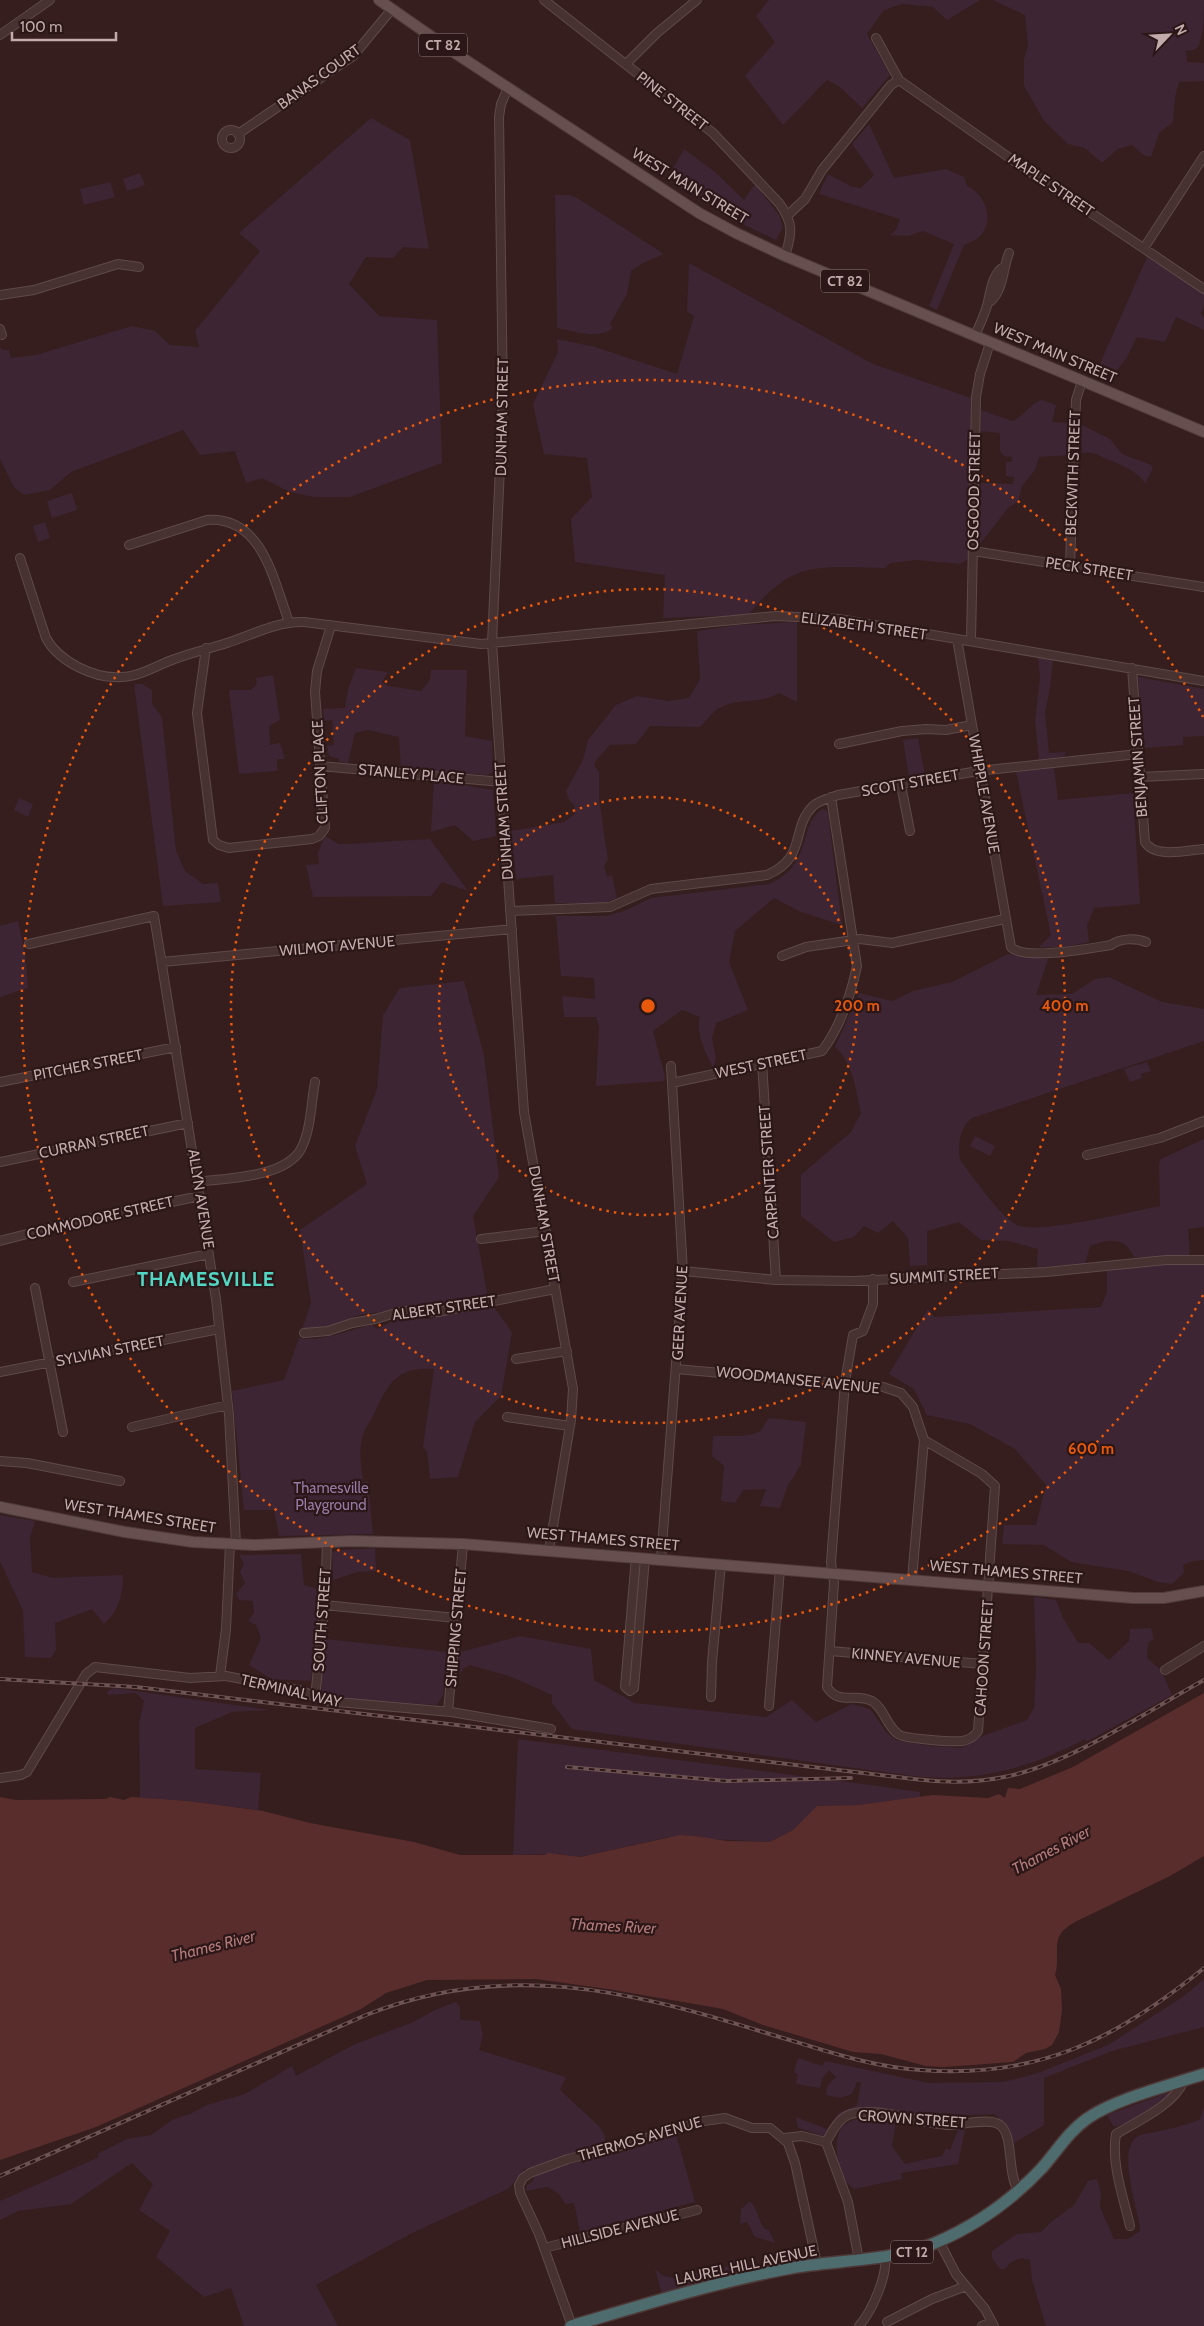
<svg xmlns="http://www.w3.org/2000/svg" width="1204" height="2326" font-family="Cabin,sans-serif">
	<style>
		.green { fill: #3d2533 }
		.water { fill: #5a2d2d }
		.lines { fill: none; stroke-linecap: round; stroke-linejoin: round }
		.minor-casing { stroke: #5f4949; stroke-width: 10 }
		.major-casing { stroke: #503b3b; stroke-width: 12 }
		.highway-casing { stroke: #4e3939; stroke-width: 14 }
		.minor { stroke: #473131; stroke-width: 8 }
		.major { stroke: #674f4f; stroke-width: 10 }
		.highway { stroke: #4e6c6d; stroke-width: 11 }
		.rail-casing { stroke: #6e5353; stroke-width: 4 }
		.rail { stroke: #2b1717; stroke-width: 2; stroke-dasharray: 5.5; stroke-linecap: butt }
		.ring { fill: none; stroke: #e8590c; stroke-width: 2.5; stroke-dasharray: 2.5 5 }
		.labels { text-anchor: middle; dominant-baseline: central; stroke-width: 4.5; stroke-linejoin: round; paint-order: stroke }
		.shield { fill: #2b1717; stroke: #967f7f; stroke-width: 1 }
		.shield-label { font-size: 14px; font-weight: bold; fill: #c4abab }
		.street-label { font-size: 15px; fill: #c4abab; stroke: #2b1717 }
		.park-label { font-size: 15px; fill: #967aa5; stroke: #2b1717 }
		.water-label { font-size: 16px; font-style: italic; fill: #b2797a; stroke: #2b1717 }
		.district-label { font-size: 20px; font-weight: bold; letter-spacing: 1px; fill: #52d7c4; stroke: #2b1717 }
		.centre { fill: #e8590c; stroke: #2b1717; stroke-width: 2.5 }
		.ring-label { font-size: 15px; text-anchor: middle; font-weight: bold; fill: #e8590c; stroke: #2b1717; stroke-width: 4.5; stroke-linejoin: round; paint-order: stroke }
	</style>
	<rect width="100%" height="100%" fill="#361e1e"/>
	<!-- green -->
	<path class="green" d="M769 0H980L947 20 933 7 902 4 884 10 867 34 890 75 862 108 840 87 827 80 783 125 745 76 775 42 756 16Z
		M993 0H1204C1204 12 1204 40 1197 48 1194 50 1190 50 1186 51L1187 62 1204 63V81L1179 82 1175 97 1173 122 1159 133 1151 157 1145 156 1132 145 1118 149 1102 163 1085 148 1068 144 1044 121 1024 86V59L1028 46 1025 15Z
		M371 118 410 140 429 249 403 247 393 258 366 257 349 284 379 316 437 320 442 463 350 497H313L290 492 262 478 246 483 235 451 200 455 183 430 71 472 50 490 24 495 14 487 0 459V347L2 350H9L11 358 36 355 132 326 155 331 170 345 199 347 195 331 260 251 239 233Z
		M869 124 894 178 946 169 964 177 967 186C986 194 996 223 978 238 974 241 968 243 964 245L937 310 929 306 954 244 923 231 908 236 890 235 896 230 900 219 819 194 828 174 852 187 861 188 874 175 852 144Z
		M684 149 715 172 744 200 755 184 779 215 783 227 776 240 730 218 667 179Z
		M140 173 145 185 127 191 123 179Z
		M110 182 115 197 84 205 80 189Z
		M555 195H570L579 199 664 254 643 263 631 271 627 294 610 324 613 328C599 340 573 331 557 328Z
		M1148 255 1204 293V307L1201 313 1204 318V330L1176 317 1165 342 1137 337 1126 359 1117 370 1099 366Z
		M689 263 873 364 971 398 968 559 960 564 917 560 890 563 885 568C859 568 814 563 792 576 774 585 761 600 748 615L663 618 665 575 575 562 571 519 592 497 587 458 544 454 533 404 558 352 557 339 595 347 677 374 694 316 687 312Z
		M1042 400 1056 405 1052 422 1069 423 1070 455 1039 457 1035 470 1022 486 1018 502 1009 507 979 545 981 483 1013 484 1014 477 1006 476V462H1012V457L1004 456 1000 451V433L980 431 981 410 1012 421C1024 417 1031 402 1042 400Z
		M1080 424 1110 439 1122 454 1151 465 1153 469 1145 483C1137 469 1112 462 1098 455 1094 452 1087 453 1082 453Z
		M72 493 77 510 52 518 47 501Z
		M45 522 50 538 38 542 33 526Z
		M797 622V702L779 693C761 704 740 698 721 707 713 711 706 721 700 727L650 726 636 744 610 745 597 759 594 765 599 772V799L608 860 604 866 607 877 612 875 617 898 605 903H555L553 875 516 879 511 831 564 822 575 814V806L569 800 566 791 583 760 588 740 616 705 637 696 669 701 689 698 700 679 697 631 739 625Z
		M1038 657 1053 660 1050 688 1045 712 1049 753 1065 752V756L1039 762 1035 721 1040 678Z
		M356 668 388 672 382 682 388 686 421 691 430 680 431 670H467L465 736 492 741 493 772 487 775 401 769 399 737 368 730 355 733 348 763 339 762V759L329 756 327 746 334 745 332 720 324 721 323 709 345 708 348 689Z
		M273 675 280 720 269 726 270 745 280 743 285 759H277V771L239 774 229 690H251L257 684 256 678Z
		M1138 677 1204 689V736L1183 737V745L1145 748Z
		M134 684H142L152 690V704L162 717 176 851 185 871 203 884 218 883 221 902 163 906Z
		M918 738 925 775 909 777 903 740Z
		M1054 767 1058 800 1133 793 1140 904 1094 908 1087 926 1089 942 1064 947H1039L1051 935 1016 772Z
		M434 780 493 790 496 836 473 841 455 825 431 832Z
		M19 798 33 804 28 817 14 810Z
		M822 809 826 810 828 813 842 925 801 912 774 898 735 931 729 962 748 1010 716 1023 712 1038 716 1059 713 1068C706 1053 695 1033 700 1017L682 1010 653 1031 665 1077 664 1081 596 1086 599 1027 596 1017H564L562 996 595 999 594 978 561 976 556 916H606L624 911 651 898 769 884C814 865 797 826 822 809Z
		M325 836 339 844H347L430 839 468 891 442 882 431 896 313 897 306 865 319 864 318 853Z
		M18 921 25 953 28 988 0 997V926Z
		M1008 954 1048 959 1036 995 1072 994 1095 979 1109 977 1162 1002 1204 1009V1041L972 1118C960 1128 957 1144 960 1160 974 1178 998 1214 1017 1225 1035 1235 1135 1211 1160 1206L1159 1164 1161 1159 1204 1139V1227L1188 1229 1190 1257H1134C1125 1237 1109 1238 1090 1246L1085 1264 1037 1267 1038 1249 1009 1241 981 1240 959 1222 927 1231V1265L910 1266 908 1238 893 1221 878 1233 864 1226 854 1237 834 1242 801 1216V1175L851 1132 861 1113C856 1091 853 1062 835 1047L859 993 892 1001 913 991 952 982Z
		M464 981 484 1055 499 1177 473 1216 488 1298 431 1309 415 1307 359 1315 329 1326 302 1329 311 1303 300 1230 367 1184 355 1146 377 1089 383 1015 400 988Z
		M1147 1062 1151 1071 1141 1074 1142 1078 1130 1082 1124 1069Z
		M975 1136 995 1146 990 1156 970 1146Z
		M1204 1262V1560L1193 1561 1183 1565 1184 1573 1172 1584 1158 1582 1128 1571 1071 1562 1044 1545 1002 1544 1004 1525H1036L1046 1485 1015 1449 970 1424 927 1415 914 1389 889 1374 928 1309 934 1317 1101 1307 1107 1292V1271L1157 1263Z
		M491 1303 512 1332 501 1396 475 1422 458 1477 430 1479 427 1451 423 1447 434 1369C395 1366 388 1385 373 1416 367 1427 363 1430 361 1443 359 1456 362 1470 363 1482H368L373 1534 279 1536 274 1510H244L232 1391 284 1380 299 1338C325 1342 347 1330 372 1325L377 1329 404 1315 428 1319Z
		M769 1418 806 1422 801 1465 788 1485 780 1508 760 1506 766 1489 743 1490 735 1503 721 1501 724 1466 712 1456 713 1436C725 1435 751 1438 760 1431 763 1428 766 1422 769 1418Z
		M0 1515 35 1521 30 1538 32 1572 53 1578 123 1575C123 1595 119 1610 104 1624L92 1609 55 1623 56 1650 51 1658 25 1657 23 1611 0 1561Z
		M375 1548 376 1571 357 1572 333 1580 332 1552C342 1548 362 1550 375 1548Z
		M301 1554 304 1585 317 1589 318 1614 311 1681 271 1679 249 1665 261 1638 256 1625 248 1621 254 1613 253 1601 239 1600 236 1594 245 1583 240 1572 244 1564 239 1555Z
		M1034 1597 1056 1600 1063 1618 1078 1643H1089L1109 1660 1129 1641 1130 1629 1151 1628 1154 1639 1148 1643 1147 1658 1161 1670 1172 1695 1086 1742 1085 1739C1032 1768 974 1783 913 1776L572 1729 552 1703V1695L509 1676 470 1665 464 1668 460 1674 457 1653 520 1636 591 1649 594 1680 635 1703 766 1717 792 1700 816 1722 852 1704 870 1709 887 1733 896 1740 923 1745 961 1748 980 1737 1027 1720 1034 1708 1036 1670Z
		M325 1639 448 1652 443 1695 437 1705 330 1698 323 1693 321 1689Z
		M114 1688 270 1710 232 1712 195 1728V1769L261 1773 258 1810 188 1801 140 1798 139 1723 144 1701 136 1693 108 1695 107 1692Z
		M518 1739 885 1787 920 1792V1797L858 1805 819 1806 793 1830 770 1842 669 1837 580 1857C574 1856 568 1857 561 1854L513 1855Z
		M1204 1979V2027L1112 2051 1044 2078V2125L1014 2143 1008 2126 994 2114 950 2116 948 2121H938L851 2112 824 2136 798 2128 796 2117 827 2129 839 2113 857 2105 861 2082H857L852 2094 840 2098 826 2095 827 2086 836 2077 829 2070 822 2079 820 2088 796 2084 798 2075 794 2072 798 2058 823 2066 825 2061 929 2083 1004 2082 1038 2073 1108 2045 1184 1996Z
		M456 2002 460 2007V2020L480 2021 483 2035 479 2050 566 2077 560 2090 599 2126 605 2136V2147L525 2169 508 2189 412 2233 316 2285 338 2326H244L231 2288 204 2297 156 2257 170 2231 139 2210 153 2184 132 2163 71 2204 18 2211 0 2220V2201L99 2157 97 2154 127 2139 151 2135 172 2120 190 2114 207 2105 245 2094 292 2066 296 2076 355 2044 411 2023 437 2009Z
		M1177 2089 1134 2120 1114 2127 1107 2115Z
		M1204 2107V2326H1046L1032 2280 1030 2260C1020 2256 1011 2260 1005 2269H1000L992 2258V2251L1017 2234 1041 2232 1051 2222 1074 2205 1088 2181 1097 2179 1101 2193 1100 2207 1114 2239H1128L1140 2231C1140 2212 1111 2140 1144 2134 1156 2132 1191 2125 1200 2119Z
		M856 2119H885L896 2121 892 2146 905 2164 942 2156 946 2148 950 2150 958 2130H965L958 2164 901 2173 902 2179 854 2189C838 2179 831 2142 842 2127 846 2123 851 2121 856 2119Z
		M676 2134 695 2202 580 2232 574 2203 565 2204 559 2194 548 2187 526 2191 527 2185 532 2182 536 2174 547 2168 620 2153Z
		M750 2201C758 2209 757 2218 765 2229L769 2230 775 2243 755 2237 747 2222 740 2224 741 2209Z
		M735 2259 738 2276 662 2294 655 2269 662 2275 681 2280C695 2267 723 2277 735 2259Z"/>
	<!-- water -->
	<path class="water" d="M1204 1693V1856L1170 1876 1075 1922C1047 1937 1062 1952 1055 1975L1061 1989 1062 2010 1059 2032 1052 2045 1045 2049 1026 2053 1013 2062 944 2067 926 2066 881 2054 853 2052 763 2025 723 2009 608 1989 536 1979 427 1980 386 1993 361 2009 96 2127 0 2160V1797L16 1800 106 1799 110 1797 124 1800 131 1797 188 1801 263 1811 310 1823 414 1842 460 1855H545L548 1853 580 1857 680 1835 695 1836 727 1841 770 1842 793 1830 817 1806 858 1805 933 1795 988 1798 999 1794 1005 1798 1008 1788 1020 1789 1073 1767Z"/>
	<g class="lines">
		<defs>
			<path id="minor" d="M544 0 713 133 779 203C794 223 792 234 785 256
				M0 35 50 0
				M876 38 899 80
				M626 64 657 33 697 0
				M508 88 501 104 499 117 503 401 492 643 524 1112 573 1389 571 1420 549 1550
				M222 139a9 9 0 1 1 18 0a9 9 0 1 1-18 0Z
				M238 134 353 56 392 9
				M788 215 805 199 822 170 891 85 899 80 1014 161 1204 289
				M1144 248 1204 156
				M0 295 34 290 118 264 139 267
				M988 303C1003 295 1003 267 1009 253
				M0 329 2 335
				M975 336C979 326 984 316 987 306 990 295 992 272 1004 267
				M129 545 207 520C263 516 274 582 289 622
				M973 551 1204 587
				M20 558 46 638C59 662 95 679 121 677 138 677 156 666 172 660 190 653 208 649 227 643 252 635 277 621 304 622L481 644 776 616 839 619 1204 681
				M1070 565 1076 400 1082 381
				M957 639 1011 947C1024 961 1092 948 1111 945 1120 938 1136 938 1146 942
				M971 641 976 397 980 374 990 343
				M206 648 197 713 213 840 219 845 229 848 312 839 319 836 325 828 315 692 317 671 331 626
				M1132 668 1145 842C1155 859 1188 850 1204 849
				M839 744 902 731 926 729 946 730 972 725
				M320 766 502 782
				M1140 777 1204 774
				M901 785 910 831
				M510 911 610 907 651 889 767 875C808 857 790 829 813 806 819 800 830 798 838 795L978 771 1138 754
				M29 944 154 916 216 1299 229 1415 236 1544
				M782 956 806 947 860 939 892 943 1005 919
				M162 962 512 929
				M762 1063 776 1280
				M0 1082 176 1047
				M672 1083 822 1051C840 1027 851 994 857 966L831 797
				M1087 1155 1160 1138 1204 1121
				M0 1162 188 1123
				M198 1182C226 1178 285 1178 301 1149 311 1130 311 1103 315 1082
				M481 1239 546 1231
				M0 1241 70 1223 200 1196
				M683 1271 776 1280 853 1281 1046 1272 1166 1260H1204
				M73 1282 209 1254
				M35 1288 63 1432
				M304 1333 328 1331 352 1323 375 1319 403 1311 438 1312 555 1289
				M516 1359 567 1351
				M676 1369 883 1387 901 1393 913 1407 924 1440 982 1474 995 1486 978 1731C974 1737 969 1740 962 1741 953 1742 904 1739 898 1734 886 1725 884 1708 872 1701 855 1692 839 1706 827 1687L834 1583 831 1562 845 1382 853 1335 863 1331 873 1304V1279
				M0 1372 219 1329
				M507 1417 570 1426
				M132 1427 228 1405
				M0 1461 27 1463 120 1481
				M636 1557 625 1687 630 1691 634 1688 645 1558
				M661 1559 683 1272 671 1066
				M912 1579 924 1440
				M324 1605 456 1618
				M830 1651 983 1664
				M1165 1670 1204 1646
				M220 1676 226 1629 230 1544
				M711 1697 712 1662 721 1564
				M315 1698 325 1601 327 1542
				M769 1706 780 1569
				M448 1712 463 1544
				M0 1778 21 1775 27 1772 86 1674 95 1667 190 1678 226 1676 299 1690 326 1701 451 1712 551 1729
				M784 2138 802 2136 826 2142
				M1130 2226C1123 2196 1111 2164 1116 2134 1136 2122 1175 2104 1183 2082
				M939 2241 956 2274 985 2309 994 2326
				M544 2248 697 2210
				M859 2260 848 2202 826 2142C833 2131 838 2118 851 2114 878 2106 919 2123 947 2125 961 2125 990 2117 1000 2125 1014 2135 1007 2174 1018 2190
				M887 2322 932 2299 966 2286
				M572 2326 539 2234 520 2193 519 2185 523 2178 530 2173 568 2159 616 2147 704 2121 725 2118 752 2128H770L788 2143 795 2163 817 2264
				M859 2326C872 2311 888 2275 885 2256
				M982 2326 992 2322"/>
			<path id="major" d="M379 0 455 53 699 213 736 233 785 256 1204 432
				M0 1507 125 1532 193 1542 254 1545 352 1541 463 1544 1133 1598H1164L1204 1591"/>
			<path id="highway" d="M571 2326C643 2305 713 2283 786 2269 835 2259 888 2263 935 2243 975 2226 1012 2200 1042 2168 1057 2151 1069 2131 1088 2118 1115 2099 1171 2085 1204 2074"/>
		</defs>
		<!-- minor casing -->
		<use href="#minor" class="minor-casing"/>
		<!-- major casing -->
		<use href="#major" class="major-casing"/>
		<!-- highway casing -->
		<use href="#highway" class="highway-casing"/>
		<!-- minor -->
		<use href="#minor" class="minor"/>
		<!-- major -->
		<use href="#major" class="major"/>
		<!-- highway -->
		<use href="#highway" class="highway"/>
		<defs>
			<path id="rail" d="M0 1679 136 1687 914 1779C945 1783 978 1783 1009 1776 1073 1762 1146 1712 1204 1680
				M567 1767 727 1781 851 1778
				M0 2176 366 2015C504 1960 627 1990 763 2032 815 2047 867 2067 921 2070 1037 2079 1117 2039 1204 1968"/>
		</defs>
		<!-- rail casing -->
		<use href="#rail" class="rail-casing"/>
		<!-- rail -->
		<use href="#rail" class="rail"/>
	</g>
	<!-- distance rings -->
	<g class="ring">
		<circle cx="648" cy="1006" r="209"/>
		<circle cx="648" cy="1006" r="417"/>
		<path d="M1203 1295A626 626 0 1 1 1203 717"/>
	</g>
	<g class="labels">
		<!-- shield labels -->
		<g class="shield">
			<rect x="419" y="33.5" width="48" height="23" rx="4"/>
			<rect x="821" y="269.5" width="48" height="23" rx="4"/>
			<rect x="891" y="2240.5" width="42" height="23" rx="4"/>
		</g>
		<g class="shield-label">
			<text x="443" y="45">CT 82</text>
			<text x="845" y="281">CT 82</text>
			<text x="912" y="2252">CT 12</text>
		</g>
		<!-- street labels -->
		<g class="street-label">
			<text transform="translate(319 77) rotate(-36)">BANAS COURT</text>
			<text transform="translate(672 101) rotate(38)">PINE STREET</text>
			<text transform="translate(1051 185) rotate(34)">MAPLE STREET</text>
			<text transform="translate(690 186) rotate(31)">WEST MAIN STREET</text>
			<text transform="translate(1055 353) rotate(23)">WEST MAIN STREET</text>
			<text transform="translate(502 417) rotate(-89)">DUNHAM STREET</text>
			<text transform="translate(1073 473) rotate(-88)">BECKWITH STREET</text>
			<text transform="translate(974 491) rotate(-89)">OSGOOD STREET</text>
			<text transform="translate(1089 569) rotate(9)">PECK STREET</text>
			<text transform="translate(864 626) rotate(8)">ELIZABETH STREET</text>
			<text transform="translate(1138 757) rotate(-94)">BENJAMIN STREET</text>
			<text transform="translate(320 772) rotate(-93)">CLIFTON PLACE</text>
			<text transform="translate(411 774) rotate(5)">STANLEY PLACE</text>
			<text transform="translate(910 783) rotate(-10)">SCOTT STREET</text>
			<text transform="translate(984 794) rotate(80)">WHIPPLE AVENUE</text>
			<text transform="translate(504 821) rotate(-94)">DUNHAM STREET</text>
			<text transform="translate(337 946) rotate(-5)">WILMOT AVENUE</text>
			<text transform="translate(761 1064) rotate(-12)">WEST STREET</text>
			<text transform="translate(88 1065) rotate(-11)">PITCHER STREET</text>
			<text transform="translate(94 1142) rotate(-12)">CURRAN STREET</text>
			<text transform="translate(769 1172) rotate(-94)">CARPENTER STREET</text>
			<text transform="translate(201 1199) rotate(81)">ALLYN AVENUE</text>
			<text transform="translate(100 1218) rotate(-13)">COMMODORE STREET</text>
			<text transform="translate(544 1224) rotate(80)">DUNHAM STREET</text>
			<text transform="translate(944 1276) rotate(-3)">SUMMIT STREET</text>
			<text transform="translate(444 1308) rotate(-8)">ALBERT STREET</text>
			<text transform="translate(680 1313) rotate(-87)">GEER AVENUE</text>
			<text transform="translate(110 1351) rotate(-11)">SYLVIAN STREET</text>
			<text transform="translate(798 1380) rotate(6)">WOODMANSEE AVENUE</text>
			<text transform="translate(140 1516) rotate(9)">WEST THAMES STREET</text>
			<text transform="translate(603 1539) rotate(5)">WEST THAMES STREET</text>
			<text transform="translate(1006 1572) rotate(5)">WEST THAMES STREET</text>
			<text transform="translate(322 1620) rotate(-86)">SOUTH STREET</text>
			<text transform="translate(456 1628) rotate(-85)">SHIPPING STREET</text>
			<text transform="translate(906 1658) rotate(5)">KINNEY AVENUE</text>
			<text transform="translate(984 1658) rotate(-86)">CAHOON STREET</text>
			<text transform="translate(291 1691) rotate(13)">TERMINAL WAY</text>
			<text transform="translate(912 2119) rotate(4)">CROWN STREET</text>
			<text transform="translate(640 2139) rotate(-16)">THERMOS AVENUE</text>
			<text transform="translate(620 2229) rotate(-14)">HILLSIDE AVENUE</text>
			<text transform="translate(746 2265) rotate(-12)">LAUREL HILL AVENUE</text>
		</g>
		<!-- park labels -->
		<g class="park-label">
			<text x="331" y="1488">Thamesville<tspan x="331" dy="17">Playground</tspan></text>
		</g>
		<!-- water labels -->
		<g class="water-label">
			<text transform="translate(1051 1850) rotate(-28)">Thames River</text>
			<text transform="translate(613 1926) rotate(3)">Thames River</text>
			<text transform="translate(213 1946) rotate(-14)">Thames River</text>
		</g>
		<!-- district labels -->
		<g class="district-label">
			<text x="206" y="1279">THAMESVILLE</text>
		</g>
	</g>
	<circle cx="648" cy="1006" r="8" class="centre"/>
	<g class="ring-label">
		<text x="857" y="1011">200 m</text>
		<text x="1065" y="1011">400 m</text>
		<text x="1091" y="1454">600 m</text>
	</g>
	<!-- north arrow -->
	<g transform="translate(1169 35) rotate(65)" stroke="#2b1717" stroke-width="4" paint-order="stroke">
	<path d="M0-4L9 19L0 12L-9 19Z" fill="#c4abab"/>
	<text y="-8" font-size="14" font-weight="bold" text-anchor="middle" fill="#c4abab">N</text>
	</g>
	<!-- scale -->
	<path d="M12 32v8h104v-8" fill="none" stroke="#c4abab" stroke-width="2.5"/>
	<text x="20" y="32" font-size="15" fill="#c4abab" stroke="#2b1717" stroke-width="4" paint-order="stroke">100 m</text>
</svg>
